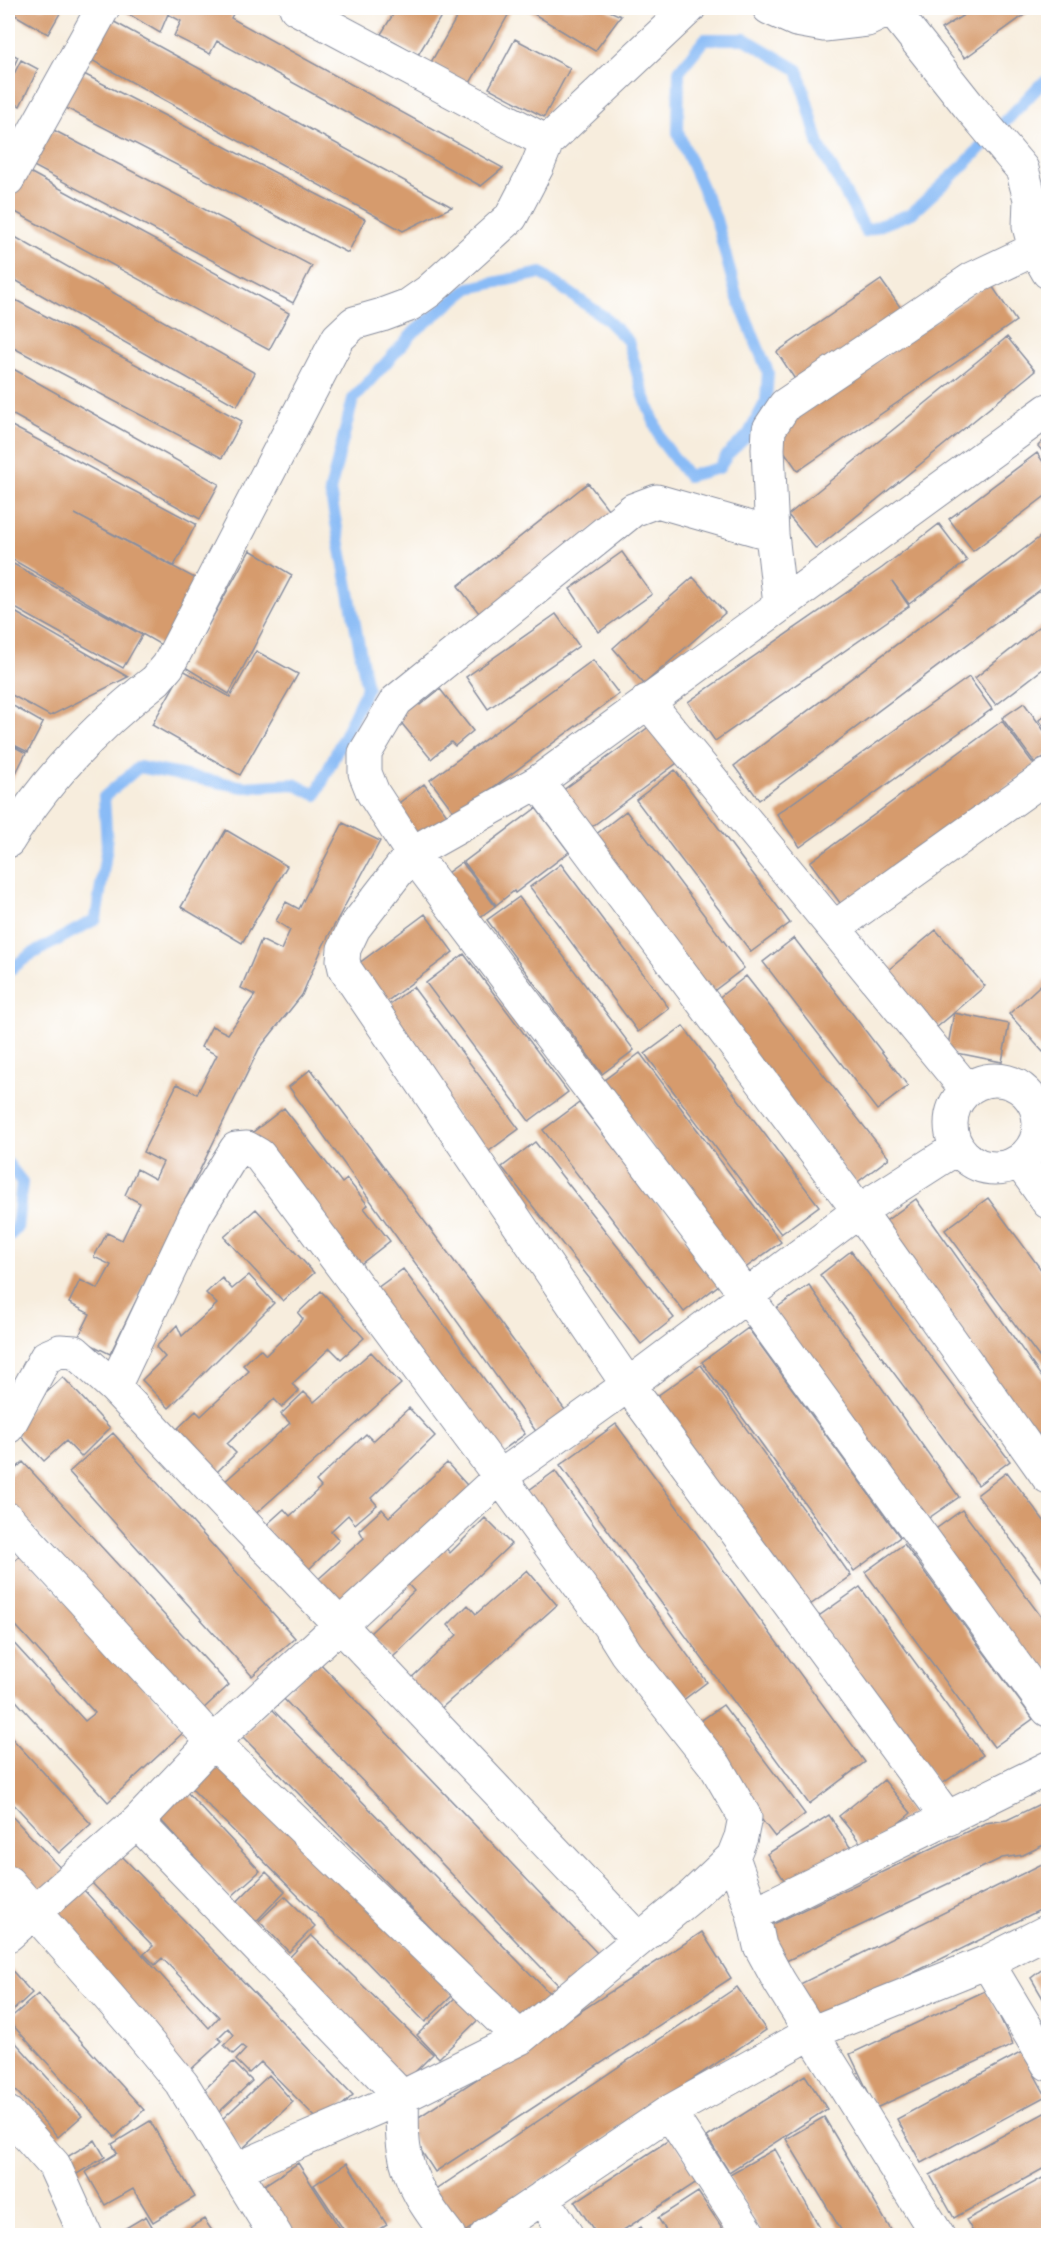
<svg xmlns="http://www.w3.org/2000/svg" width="1056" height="2243" font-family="'Gochi Hand',sans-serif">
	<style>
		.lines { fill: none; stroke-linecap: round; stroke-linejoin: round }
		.stream { stroke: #89bbf6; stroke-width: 12 }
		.building { fill: #d69b6d }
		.street-casing { stroke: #898e9e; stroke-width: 35 }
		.street { stroke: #fff; stroke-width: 33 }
	</style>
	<rect width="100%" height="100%" fill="#fff"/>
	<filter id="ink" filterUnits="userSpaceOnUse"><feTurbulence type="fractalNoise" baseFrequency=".0167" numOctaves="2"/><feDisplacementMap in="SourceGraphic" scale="12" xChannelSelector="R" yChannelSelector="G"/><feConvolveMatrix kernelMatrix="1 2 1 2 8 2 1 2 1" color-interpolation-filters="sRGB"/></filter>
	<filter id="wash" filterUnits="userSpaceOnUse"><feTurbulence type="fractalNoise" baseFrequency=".008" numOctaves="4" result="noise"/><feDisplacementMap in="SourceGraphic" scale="24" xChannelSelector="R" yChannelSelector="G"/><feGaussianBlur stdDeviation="1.35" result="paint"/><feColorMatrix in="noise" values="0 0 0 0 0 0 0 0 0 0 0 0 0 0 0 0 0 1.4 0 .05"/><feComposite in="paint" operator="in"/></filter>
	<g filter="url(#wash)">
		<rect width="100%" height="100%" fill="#f7eddd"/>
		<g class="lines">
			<!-- stream -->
			<path class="stream" d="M8 971 30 955 96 919 107 846 104 797 139 767 244 787 294 784 316 795 367 688 330 491 353 399 415 331 469 288 541 273 604 317 628 341 643 393 662 442 688 476 719 468 728 454 748 435 766 401 768 372 736 294 716 219 678 133 679 71 705 39H745L798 70 819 145 866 231 912 213 964 165 1040 85 1048 80
				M8 1164 22 1182 17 1228 8 1237"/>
		</g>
		<g id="blocks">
			<!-- building -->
			<path class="building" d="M8 8H63L48 34 8 11Z
				M121 8H236L231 18 503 168 481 186 217 41 210 54 174 36 181 21 168 14 160 33 120 9Z
				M397 8H446L418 55 381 34Z
				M462 8H512L469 85 430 64Z
				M524 8H603L621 16 595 51Z
				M975 8H1034L965 58 941 29Z
				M107 18 452 207 403 231 86 57Z
				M515 39 570 68 544 117 489 88Z
				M8 52 18 57 8 79Z
				M21 60 38 69 20 106 8 100V86Z
				M80 72 365 219 348 253 62 106Z
				M8 109 16 113 8 129Z
				M44 125 312 266 293 303 26 162Z
				M24 169 289 313 269 350 8 208V199Z
				M8 233 255 373 237 406 8 276Z
				M881 280 903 311 798 384 777 352Z
				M990 283 1016 321 798 471 772 434Z
				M8 296 242 421 222 458 8 345Z
				M1007 337 1035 371 816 549 788 515Z
				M8 366 219 484 200 519 8 412Z
				M8 424 196 524 174 566 75 514 202 582 168 649 8 557Z
				M1048 436V458L1038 446Z
				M1037 453 1048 469V494L973 551 949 519Z
				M588 483 612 514 482 617 458 586Z
				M939 524 967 561 909 604 892 581 909 606 715 741 688 702 882 568Z
				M1048 531V584L759 800 734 766Z
				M250 550 292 575 229 694 185 667Z
				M622 552 652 594 599 632 570 589Z
				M8 561 142 635 123 668 8 604Z
				M693 577 725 613 644 684 613 648Z
				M8 608 128 677 50 716 8 693Z
				M556 614 579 646 488 709 466 677Z
				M1048 620V665L996 705 975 678Z
				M256 651 298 674 240 775 152 725 183 670 230 697Z
				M593 660 619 694 456 815 430 780Z
				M969 677 992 709 800 847 777 814Z
				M440 689 473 731 455 746 451 742 431 759 394 714 414 697 420 705Z
				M8 703 43 723 28 752 8 742Z
				M1024 703 1048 736V754L1035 763 1002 718Z
				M1048 712V732L1039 720Z
				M1002 721 1035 766 843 907 810 862Z
				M650 726 677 763 590 828 562 791Z
				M9 744 26 753 12 781 8 779Z
				M675 770 790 923 751 952 636 800Z
				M424 784 451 820 417 845 391 809Z
				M536 808 569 852 515 893 514 891 496 905 464 862Z
				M626 811 744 968 707 996 590 839Z
				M343 823 380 841 323 946 302 995 259 1049 110 1354 78 1338 90 1314 69 1303 80 1280 98 1289 111 1265 94 1257 107 1233 122 1240 140 1203 125 1195 137 1169 155 1179 163 1162 143 1152 177 1084 197 1094 217 1055 201 1047 212 1026 228 1034 255 995 241 988 261 940 281 950 290 930 276 921 286 902 299 909Z
				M226 830 287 866 242 943 181 907Z
				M462 862 495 906 476 920 443 876Z
				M561 864 669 1008 638 1032 530 887Z
				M519 897 634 1050 602 1074 487 920Z
				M425 914 453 952 378 1008 350 970Z
				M936 930 985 986 954 1013 1009 1024 1002 1062 947 1051 954 1013 936 1028 887 971Z
				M794 938 908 1086 877 1110 763 962Z
				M464 954 568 1092 529 1121 426 983Z
				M746 976 889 1158 855 1184 712 1003Z
				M1048 978V1048L1043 1052 1009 1014Z
				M413 987 519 1129 485 1154 379 1012Z
				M683 1026 819 1206 781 1234 645 1054Z
				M640 1053 781 1242 744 1269 603 1081Z
				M311 1069 571 1418 540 1437 289 1087Z
				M579 1103 720 1284 684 1312 543 1130Z
				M284 1108 342 1183 347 1179 368 1205 364 1208 390 1241 353 1270 248 1136Z
				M535 1142 674 1318 641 1344 502 1167Z
				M988 1198 1048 1279V1369L945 1230Z
				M916 1199 1048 1386V1428L1035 1437 883 1223Z
				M256 1209 314 1273 283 1301 224 1237Z
				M851 1251 1010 1461 978 1485 820 1275Z
				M403 1269 525 1434 492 1458 369 1294Z
				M249 1275 274 1303 169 1408 142 1380 165 1357 156 1347 177 1325 182 1336 217 1304 206 1293 222 1278 232 1289Z
				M809 1285 959 1497 923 1522 772 1311Z
				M321 1291 364 1338 341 1359 330 1348 292 1384 299 1391 282 1407 274 1399 227 1444 236 1453 214 1475 174 1432 196 1411 201 1416 249 1371 243 1365 260 1349 266 1355 303 1319 298 1313Z
				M748 1328 900 1537 854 1571 702 1362Z
				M371 1352 401 1384 252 1517 222 1484 290 1423 281 1414 304 1392 314 1402Z
				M701 1365 851 1576 800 1612 650 1401Z
				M63 1377 110 1428 81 1457 66 1441 44 1461 11 1426Z
				M409 1408 435 1436 371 1498 377 1505 355 1524 348 1515 331 1531 339 1540 306 1572 263 1528 284 1509 290 1516 321 1487 316 1481 366 1434 373 1441Z
				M616 1424 865 1762 809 1804 560 1465Z
				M113 1433 295 1638 252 1676 69 1472Z
				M23 1462 229 1685 201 1711 8 1500V1476Z
				M447 1463 475 1494 342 1614 314 1583 364 1538 359 1530 382 1509 389 1517Z
				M555 1471 707 1682 674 1707 521 1496Z
				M1007 1472 1048 1526V1588L977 1495Z
				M962 1510 1048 1626V1701L926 1536Z
				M485 1518 511 1544 392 1658 369 1634 414 1591 405 1581 443 1545 450 1553Z
				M8 1531 20 1544 8 1555Z
				M904 1544 1033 1719 994 1747 865 1572Z
				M22 1554 185 1731 108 1802 8 1692V1637L85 1721 95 1713 8 1617V1567Z
				M527 1570 557 1605 437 1712 408 1681 457 1635 448 1625 468 1605 476 1614Z
				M860 1587 983 1755 939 1786 816 1618Z
				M318 1661 599 1955 563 1990 281 1696Z
				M723 1705 805 1814 775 1837 691 1728Z
				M271 1708 555 1999 527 2026 242 1736Z
				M8 1734 91 1824 59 1853 8 1798Z
				M223 1755 454 1994 425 2022 362 1957 339 1937 190 1787Z
				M884 1780 911 1813 866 1850 839 1816Z
				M184 1789 260 1871 231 1897 156 1815Z
				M1048 1800V1843L1023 1855 1002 1858 784 1962 767 1927 985 1823 1007 1820Z
				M8 1812 68 1876 40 1905 8 1871Z
				M829 1815 852 1850 790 1889 767 1854Z
				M117 1851 353 2095 322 2124 261 2062 249 2073 236 2060 246 2049 242 2046 233 2054 224 2045 234 2035 228 2028 218 2038 222 2041 187 2073 48 1921 83 1889 209 2028 219 2017 162 1958 155 1965 144 1954 153 1946 89 1880Z
				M1048 1861V1906L808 2025 790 1989Z
				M266 1872 285 1891 248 1930 228 1911Z
				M285 1896 315 1926 289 1952 259 1921Z
				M702 1932 731 1978 435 2172 405 2126Z
				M311 1935 433 2054 404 2083 283 1964Z
				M1048 1965V2007L1031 1978Z
				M8 1966 32 1993 8 2015Z
				M737 1987 766 2030 460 2235 431 2193Z
				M465 1988 487 2011 439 2058 417 2035Z
				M987 1990 1013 2045 876 2108 850 2054Z
				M38 1994 144 2110 115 2137 8 2020Z
				M8 2034 82 2116 58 2137 8 2082Z
				M1022 2052 1046 2096 921 2163 897 2119Z
				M233 2062 252 2081 218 2113 200 2094Z
				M269 2075 293 2102 242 2149 218 2123Z
				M805 2075 827 2109 729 2172 707 2137Z
				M1048 2111V2166L954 2218 930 2175Z
				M824 2117 894 2235H844L786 2139Z
				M150 2121 195 2197 153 2222 133 2189 105 2205 86 2172 117 2153 112 2144Z
				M672 2138 700 2180 616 2235H597L575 2202Z
				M95 2140 105 2157 72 2177 62 2160Z
				M775 2149 824 2235H762L728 2175Z
				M298 2163 344 2235H283L255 2191Z
				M347 2163 387 2225 371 2235H347L314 2185Z
				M1048 2175V2235H975L966 2220Z
				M698 2192 727 2235H669L658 2218Z
				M146 2216 157 2235H114Z
				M204 2219 215 2235H178Z
				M641 2227 646 2235H628Z"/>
		</g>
	</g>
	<g filter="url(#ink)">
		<use href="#blocks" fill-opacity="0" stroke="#898e9e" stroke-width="1.5"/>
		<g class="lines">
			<defs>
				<path id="street" d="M296 8 547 142
					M769 8 796 20 824 25 867 20 892 8
					M891 8 968 105 1022 169 1030 199 1029 226 1035 249 1048 272
					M8 179 103 8
					M772 534 657 501 633 510 396 701 365 753V773L373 793 412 853 746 1295 1048 1710
					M780 605 772 534 768 449 769 429 785 405 972 279 1035 249
					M647 701 967 1090
					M538 782 859 1211 1048 1477
					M8 841C47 777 97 726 156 680L168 666 338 338 354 323 382 315 409 305 429 291 511 217 537 167 547 142 689 8
					M834 928 1048 775
					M951 1124a44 44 0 1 1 88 0a44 44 0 1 1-88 0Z
					M1020 1162 1048 1202
					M114 1387 195 1216 236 1149 247 1148 259 1155 500 1477 609 1626 626 1653 716 1767 745 1817 741 1837 733 1857 693 1895 520 2038 402 2097 235 2170
					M8 1427 46 1357 60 1351 75 1352 114 1387 638 1939
					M8 1519 213 1742 520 2038
					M948 1819 628 1385 345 969 343 960 344 949 354 928 412 853 538 782 1048 410
					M137 1822 402 2097C403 2114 401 2132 404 2149 409 2183 428 2209 449 2236
					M733 1857 753 1914 760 1946 779 1981 938 2236
					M8 1882 136 2028 182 2084 276 2236
					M753 1914 1048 1768
					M8 1935 137 1822 213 1742 500 1477 628 1385 859 1211 957 1148
					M987 1962 1048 2064
					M669 2112 750 2236
					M8 2113 54 2165 86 2236
					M543 2197 567 2236
					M486 2236 669 2112 811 2033 987 1962 1048 1931"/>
			</defs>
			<!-- street casing -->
			<use href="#street" class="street-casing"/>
			<!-- street -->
			<use href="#street" class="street"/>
		</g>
	</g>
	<!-- margin -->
	<rect width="1056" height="2243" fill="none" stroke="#fff" stroke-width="30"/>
</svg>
